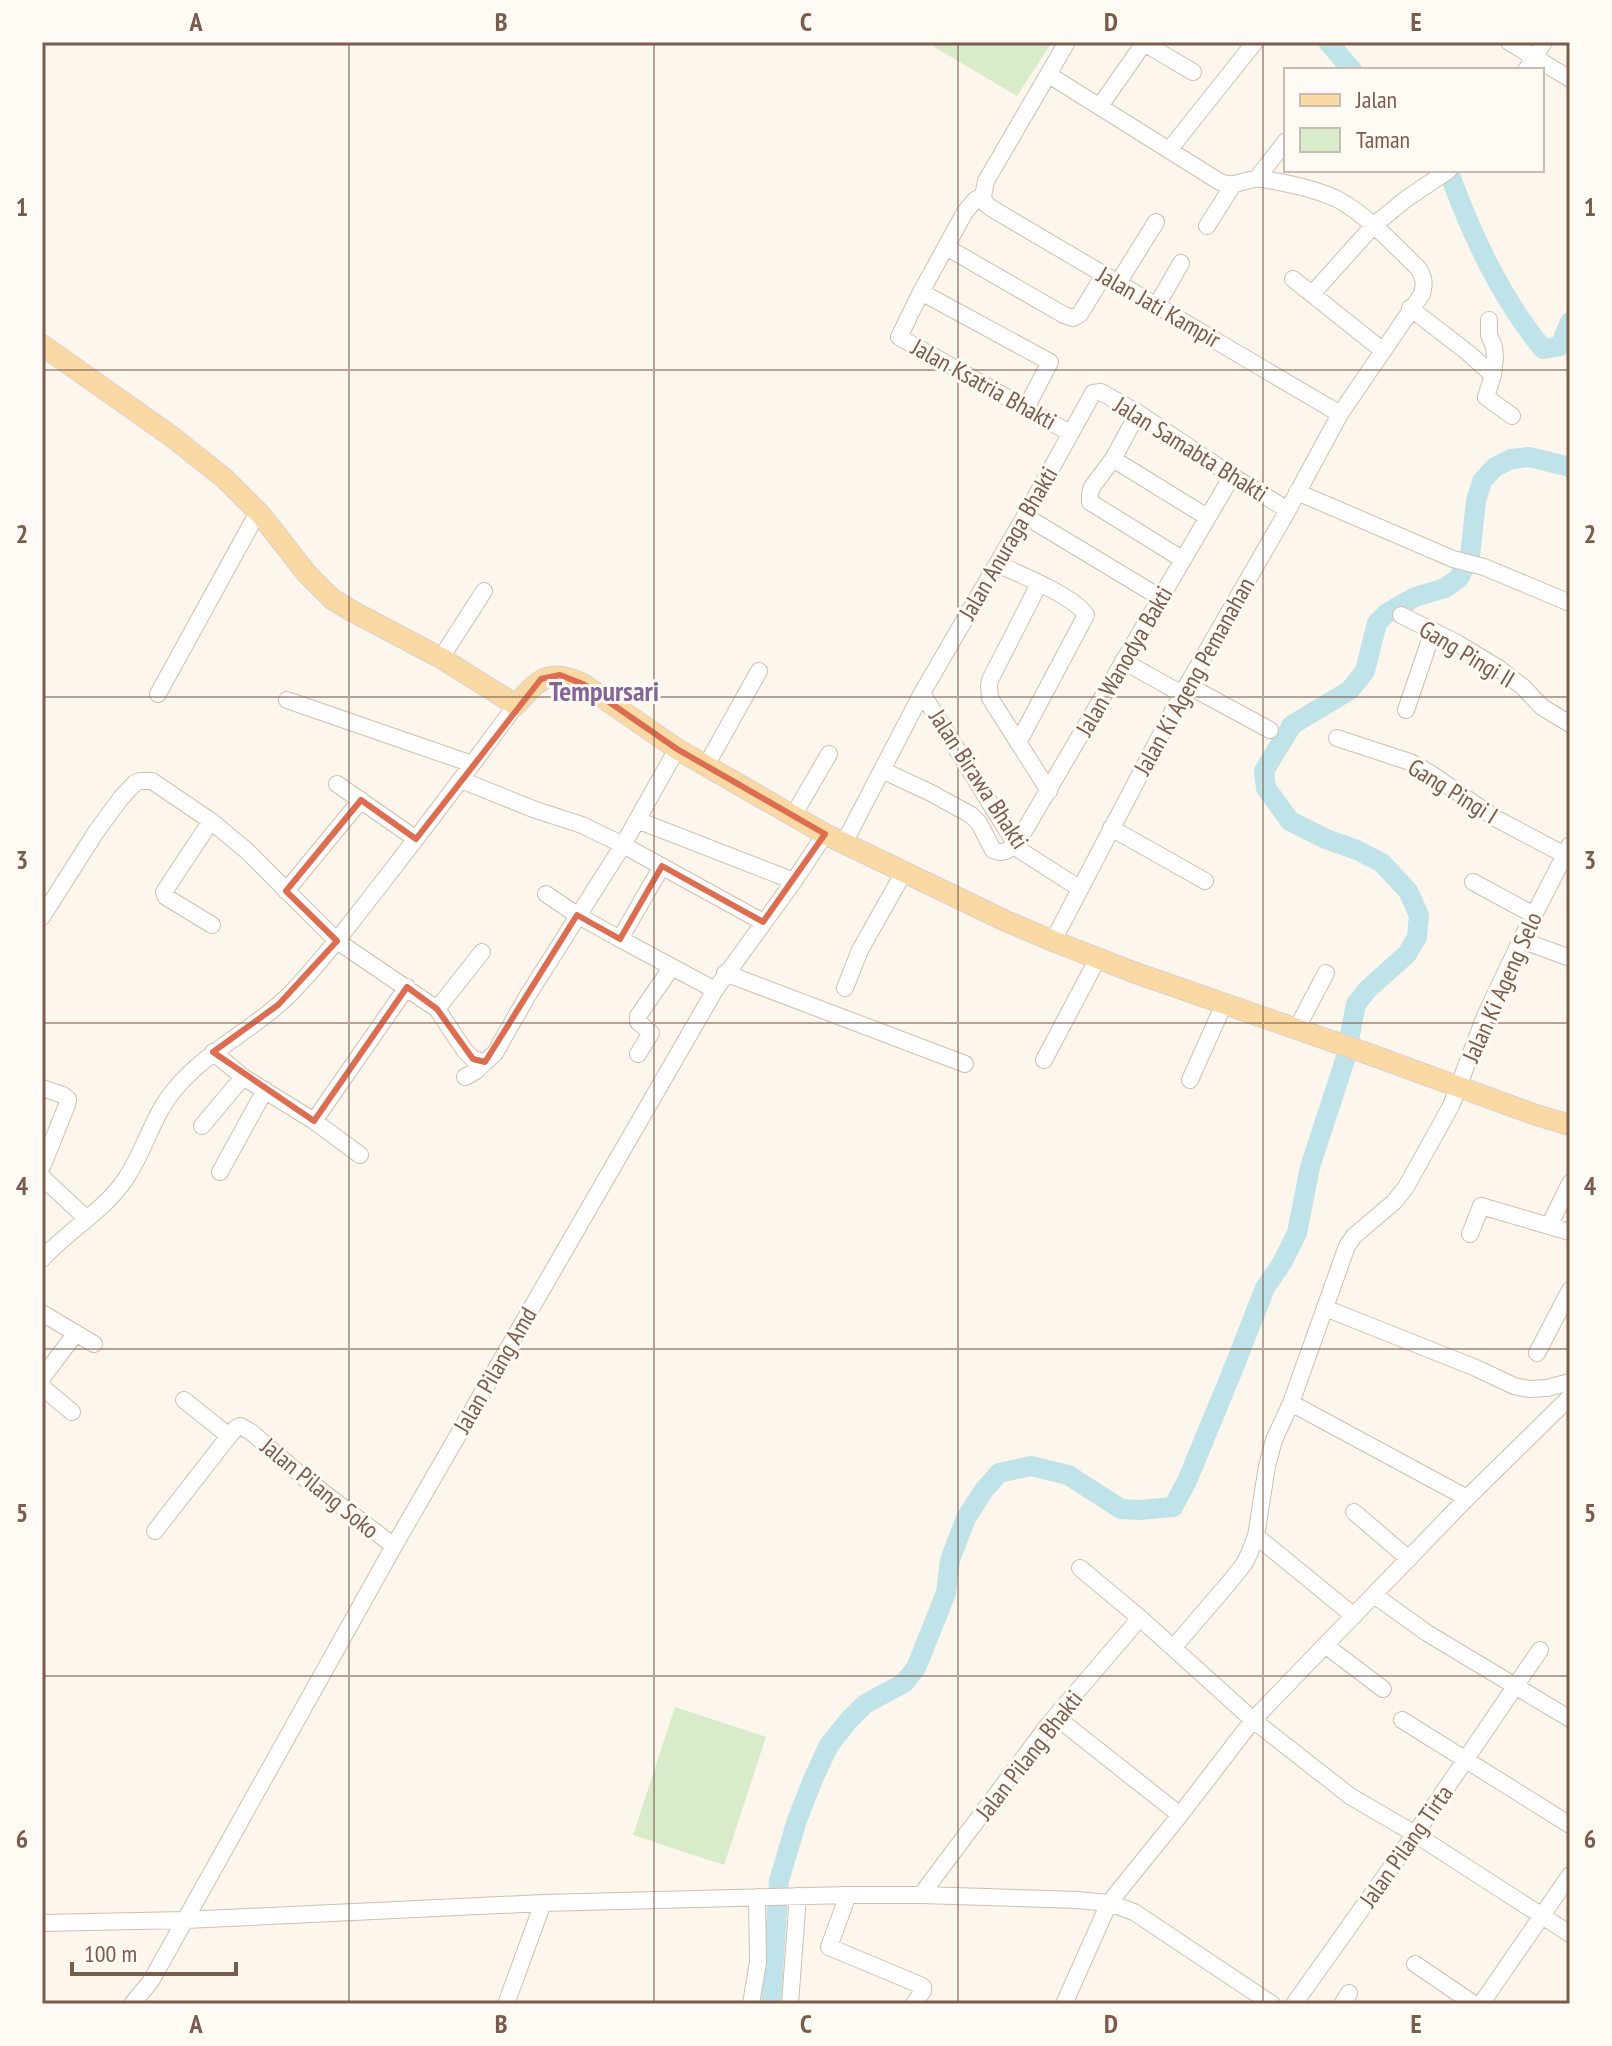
<svg xmlns="http://www.w3.org/2000/svg" width="1612" height="2046" font-family="'PT Sans Narrow',sans-serif">
	<style>
		.green { fill: #d8ecc9 }
		.lines { fill: none; stroke-linecap: round; stroke-linejoin: round }
		.river { stroke: #bfe3e8; stroke-width: 20 }
		.minor-casing { stroke: #d1beb0; stroke-width: 18 }
		.major-casing { stroke: #dad1cd; stroke-width: 22 }
		.minor { stroke: #fff; stroke-width: 16 }
		.major { stroke: #fbd9a5; stroke-width: 20 }
		.marked { fill: none; stroke: #dc6d51; stroke-width: 6; stroke-linejoin: round }
		.grid { fill: none; stroke: #7a5c4d; stroke-width: 2; stroke-opacity: 0.55 }
		.labels { text-anchor: middle; dominant-baseline: central; stroke-width: 6; stroke-linejoin: round; paint-order: stroke }
		.street-label { font-size: 24px; fill: #7a5c4d; stroke: #fffaf3 }
		.quarter-label { font-size: 28px; font-weight: bold; fill: #846695; stroke: #fffaf3 }
		.neatline { fill: none; stroke: #7a5c4d; stroke-width: 3 }
		.grid-label { font-size: 26px; text-anchor: middle; font-weight: bold; fill: #7a5c4d }
	</style>
	<rect width="100%" height="100%" fill="#fdf6ec"/>
	<!-- green -->
	<path class="green" d="M926 42H1052L1017 96Z
		M675 1707 766 1737 724 1865 633 1835Z"/>
	<g class="lines">
		<!-- river -->
		<path class="river" d="M1328 42 1352 70
			M1448 170C1471 233 1500 297 1543 349L1560 346 1570 322
			M771 2004 779 1881 797 1820 814 1777 829 1745 849 1720 865 1704 904 1683 916 1668 946 1593 950 1560 966 1518 984 1490 999 1473 1031 1466 1068 1475 1121 1509 1139 1510 1173 1507 1187 1481 1232 1372 1265 1288 1282 1263 1297 1233 1310 1167 1345 1060 1356 1004 1368 989 1407 954 1417 937 1419 915 1408 891 1382 863 1357 850 1326 839 1290 821 1266 788 1264 771 1292 725 1350 690 1365 671 1377 623 1387 613 1415 597 1445 588 1459 578 1470 556 1476 501 1482 481 1495 467 1511 459 1529 457 1570 467"/>
		<defs>
			<path id="minor" d="M1509 42 1570 79
				M1526 70 1544 42
				M1049 75 1220 182C1236 188 1241 180 1256 179 1261 178 1268 180 1274 181 1296 185 1319 190 1339 200 1369 217 1394 245 1418 268 1424 277 1425 283 1422 294L1340 414 1288 510 1182 694 1053 941
				M1100 106 1144 43 1193 72
				M1169 150 1255 42
				M1257 178 1286 141
				M983 196 985 203 991 208 1340 414
				M983 196 975 200 965 212 921 292 899 337 1070 433
				M983 196 986 181 1067 42
				M1207 226 1233 185
				M946 247 1064 315 1073 318 1080 314 1104 275
				M1293 279 1382 350
				M1118 283 1156 222
				M921 292 1050 362 1026 408
				M1312 294 1373 226 1406 199 1449 170
				M1157 305 1181 263
				M1410 308 1467 352 1493 375
				M1489 320V335L1494 347 1495 358 1493 375 1486 397 1512 416
				M1138 413 1113 459 1092 487 1090 494V502L1182 559
				M1113 459 1207 517
				M1297 492 1453 559 1484 567 1570 603
				M1025 516 1161 598
				M997 564C1019 574 1074 596 1086 615L1018 743
				M1039 584 990 680 989 686 990 698 1049 791
				M1401 615 1457 643 1500 669 1523 687 1542 707 1570 724
				M441 658 484 591
				M1123 661 1182 694
				M1187 685 1270 730
				M922 693 1016 845 1021 851 1079 888
				M158 694 258 512
				M287 700 472 764
				M1406 710 1433 631
				M1337 738 1410 762 1430 773 1495 818 1565 855
				M706 766 759 671
				M882 770 931 793 971 815 979 823 993 850C1002 855 1008 850 1016 845L1232 476
				M461 780 533 809 582 825 623 845 763 922
				M337 784 416 839
				M793 816 829 754
				M637 820 794 881
				M211 821 164 892 166 897 212 925
				M1111 828 1205 881
				M844 843 922 693 1025 516 1093 393 1101 392 1138 413 1232 476 1288 510
				M1473 882 1534 915
				M286 891 361 800
				M546 894 577 915 620 939 662 866
				M42 917 96 832 121 798 135 783 140 781H152L211 821 247 851 337 941 437 1009 465 1051 473 1059 485 1062 495 1053 528 995 623 845 677 749
				M620 939 715 990
				M1521 940 1570 958
				M725 973 965 1064
				M845 988 860 950 904 872
				M437 1009 482 952
				M1297 1028 1326 973
				M213 1052 243 1077 314 1121 360 1155
				M638 1054 651 1033 638 1022V1016L672 967
				M1044 1060 1098 958
				M465 1077 476 1071 485 1062
				M1190 1080 1224 1004
				M42 1088 63 1095 68 1099 67 1105 42 1167
				M314 1121 407 987
				M202 1126 243 1077
				M220 1172 265 1090
				M42 1177 86 1218
				M1549 1226 1570 1183
				M1470 1234 1481 1206 1570 1232
				M42 1259C67 1232 100 1213 122 1184 144 1155 151 1117 175 1089 208 1049 256 1029 292 992 324 959 352 921 381 884 427 825 472 765 516 705
				M1325 1308 1476 1368 1514 1386 1529 1389 1547 1388 1570 1382
				M42 1313 94 1344
				M1537 1353 1570 1290
				M42 1378 76 1333
				M42 1387 72 1412
				M184 1400 229 1436
				M1291 1403 1467 1498
				M1354 1512 1409 1559
				M155 1531 229 1436 236 1428 240 1426 251 1432 303 1477 394 1546
				M1256 1536 1354 1616
				M1080 1568 1140 1618 1253 1720 1350 1796 1415 1834 1570 1934
				M1374 1595 1427 1633 1570 1719
				M1325 1645 1383 1689
				M1173 1648 1228 1584 1244 1564 1249 1554 1256 1536 1267 1466 1274 1440 1291 1403 1347 1246 1354 1236 1394 1202 1406 1187 1451 1106 1485 1016 1521 940 1570 845
				M1056 1717 1180 1815
				M1402 1720 1570 1825
				M848 1895 829 1947 920 1985 923 1987V1991L914 2004
				M921 1895 1049 1724 1140 1618
				M42 1923 185 1920 543 1903 848 1895H921L1077 1900 1109 1903 1134 1912 1272 2004
				M1415 1964 1474 2004
				M132 2004 151 1981 394 1546 715 990 794 881 825 834
				M506 2004 543 1903
				M751 2004 758 1962 757 1897
				M790 2004 798 1896
				M1064 2004 1109 1903 1180 1815 1253 1720 1467 1498 1570 1397
				M1294 2004 1415 1834 1540 1650
				M1342 2004 1349 1993
				M1481 2004 1570 1875"/>
			<path id="major" d="M42 345 171 436 224 478 261 515 307 574 332 599 352 611 441 658 516 705C538 680 549 667 583 684L677 749 825 834 1006 921 1053 941 1133 972 1366 1053 1536 1115 1570 1125"/>
		</defs>
		<!-- minor casing -->
		<use href="#minor" class="minor-casing"/>
		<!-- major casing -->
		<use href="#major" class="major-casing"/>
		<!-- minor -->
		<use href="#minor" class="minor"/>
		<!-- major -->
		<use href="#major" class="major"/>
	</g>
	<!-- marked area -->
	<path class="marked" d="M560 675 583 684 677 749 825 834 763 922 662 866 620 939 577 915 485 1062 473 1059 437 1009 407 987 314 1121 213 1052 278 1005 337 941 286 891 361 800 416 839 541 679Z"/>
	<!-- grid -->
	<path class="grid" d="M349 42V2004M654 42V2004M958 42V2004M1263 42V2004M42 370H1570M42 697H1570M42 1023H1570M42 1349H1570M42 1676H1570"/>
	<g class="labels">
		<!-- street labels -->
		<g class="street-label">
			<text transform="translate(1159 307) rotate(30)">Jalan Jati Kampir</text>
			<text transform="translate(984 384) rotate(29)">Jalan Ksatria Bhakti</text>
			<text transform="translate(1191 449) rotate(32)">Jalan Samabta Bhakti</text>
			<text transform="translate(1008 543) rotate(-60)">Jalan Anuraga Bhakti</text>
			<text transform="translate(1467 654) rotate(31)">Gang Pingi II</text>
			<text transform="translate(1124 661) rotate(-60)">Jalan Wanodya Bakti</text>
			<text transform="translate(1194 676) rotate(-61)">Jalan Ki Ageng Pemanahan</text>
			<text transform="translate(979 779) rotate(57)">Jalan Birawa Bhakti</text>
			<text transform="translate(1453 791) rotate(32)">Gang Pingi I</text>
			<text transform="translate(1502 987) rotate(-66)">Jalan Ki Ageng Selo</text>
			<text transform="translate(495 1370) rotate(-60)">Jalan Pilang Amd</text>
			<text transform="translate(320 1488) rotate(39)">Jalan Pilang Soko</text>
			<text transform="translate(1029 1755) rotate(-52)">Jalan Pilang Bhakti</text>
			<text transform="translate(1406 1846) rotate(-55)">Jalan Pilang Tirta</text>
		</g>
		<!-- quarter labels -->
		<g class="quarter-label">
			<text x="604" y="690">Tempursari</text>
		</g>
	</g>
	<!-- border -->
	<rect width="1612" height="2046" fill="none" stroke="#fffaf3" stroke-width="88"/>
	<!-- legend -->
	<rect x="1284" y="68" width="260" height="104" fill="#fffaf3" stroke="#cabbb1" stroke-width="2"/>
	<rect x="1300" y="94" width="40" height="12" fill="#fbd9a5" stroke="#cabbb1" stroke-width="2"/>
	<text x="1356" y="108" font-size="24" fill="#7a5c4d">Jalan</text>
	<rect x="1300" y="128" width="40" height="24" fill="#d8ecc9" stroke="#cabbb1" stroke-width="2"/>
	<text x="1356" y="148" font-size="24" fill="#7a5c4d">Taman</text>
	<!-- scale -->
	<path d="M72 1962v12h164v-12" fill="none" stroke="#7a5c4d" stroke-width="4"/>
	<text x="84" y="1962" font-size="24" fill="#7a5c4d" stroke="#fffaf3" stroke-width="6" paint-order="stroke">100 m</text>
	<rect x="44" y="44" width="1524" height="1958" class="neatline"/>
	<g class="grid-label">
		<text x="196" y="31">A</text>
		<text x="501" y="31">B</text>
		<text x="806" y="31">C</text>
		<text x="1111" y="31">D</text>
		<text x="1416" y="31">E</text>
		<text x="22" y="216">1</text>
		<text x="1590" y="216">1</text>
		<text x="22" y="543">2</text>
		<text x="1590" y="543">2</text>
		<text x="22" y="869">3</text>
		<text x="1590" y="869">3</text>
		<text x="22" y="1195">4</text>
		<text x="1590" y="1195">4</text>
		<text x="22" y="1522">5</text>
		<text x="1590" y="1522">5</text>
		<text x="22" y="1848">6</text>
		<text x="1590" y="1848">6</text>
		<text x="196" y="2033">A</text>
		<text x="501" y="2033">B</text>
		<text x="806" y="2033">C</text>
		<text x="1111" y="2033">D</text>
		<text x="1416" y="2033">E</text>
	</g>
</svg>
